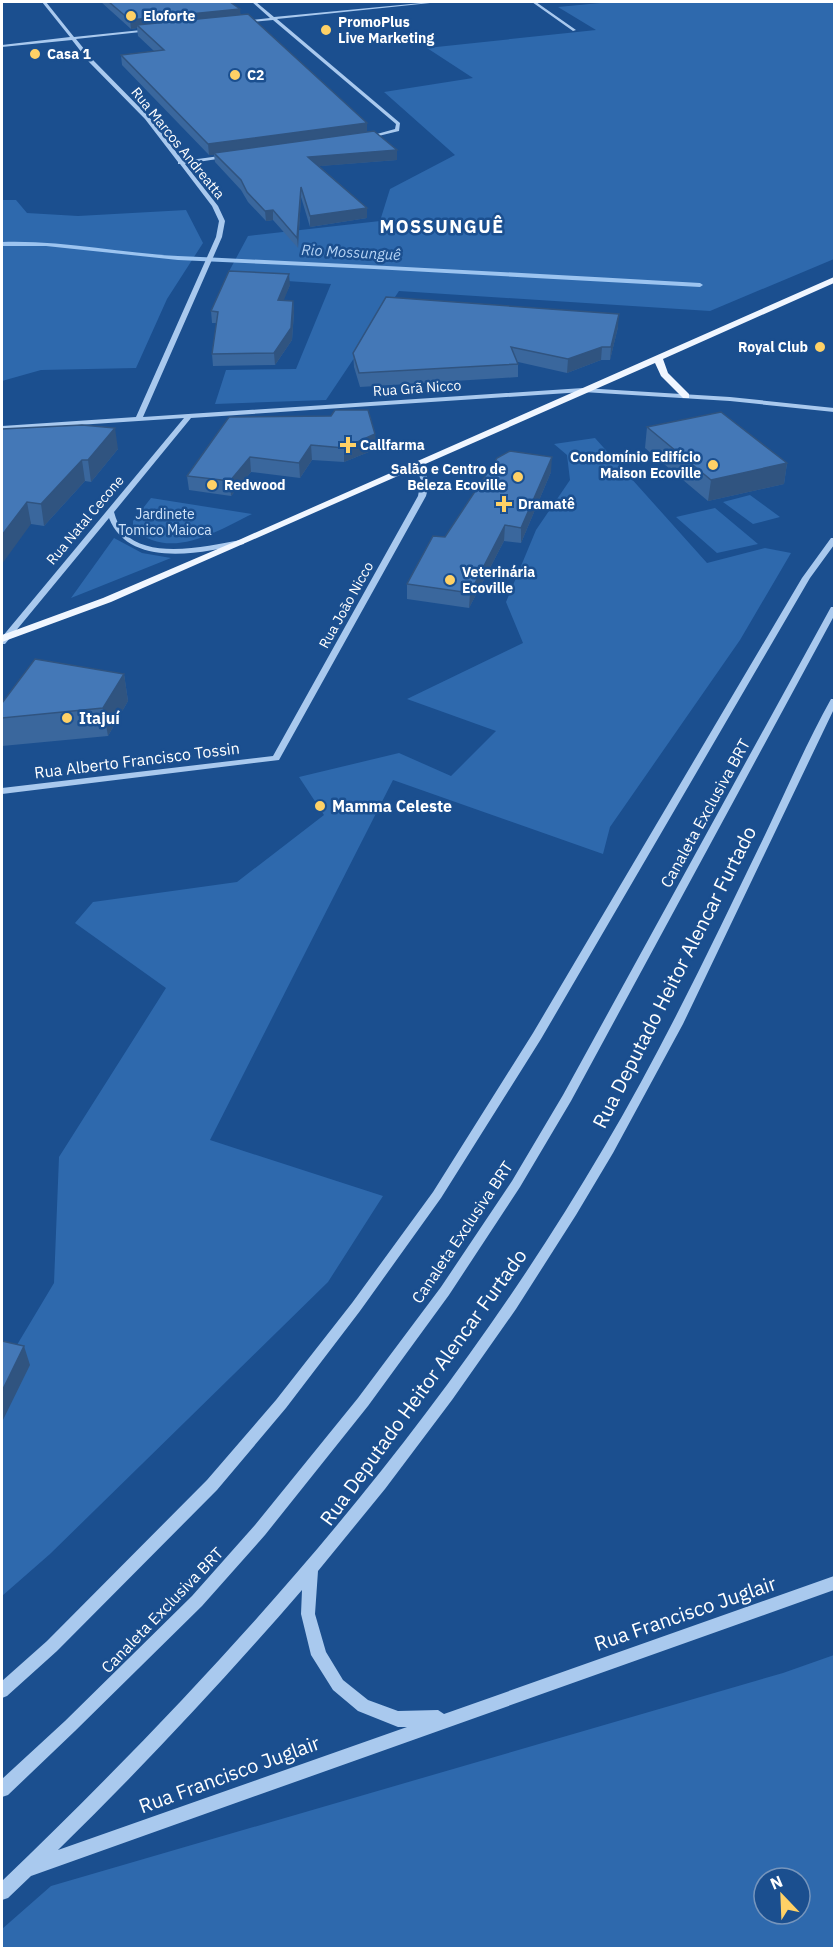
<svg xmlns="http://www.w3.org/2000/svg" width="836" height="1950" font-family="'IBM Plex Sans',sans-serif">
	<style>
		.green { fill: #2e69ad; fill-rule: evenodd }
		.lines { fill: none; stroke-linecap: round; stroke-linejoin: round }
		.stream { fill: #9cc4f0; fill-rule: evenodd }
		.minor { fill: #a9c9ee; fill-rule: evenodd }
		.major { fill: #f0f6ff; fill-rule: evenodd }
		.wall { fill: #3a679d }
		.shaded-wall { fill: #305480 }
		.building { fill: #4478b7; stroke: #305480; stroke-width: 1.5 }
		.poi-dot { fill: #ffd166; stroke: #1b4f8f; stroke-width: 2 }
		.labels { text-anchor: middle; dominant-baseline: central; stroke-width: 5; stroke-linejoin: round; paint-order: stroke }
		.far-poi-label { font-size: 14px; font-weight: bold; fill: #fff; stroke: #1b4f8f; text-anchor: start }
		.far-street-label { font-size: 14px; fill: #fff; stroke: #1b4f8f }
		.far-park-label { font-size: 14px; fill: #cfe3fa; stroke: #1b4f8f }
		.far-water-label { font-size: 15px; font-style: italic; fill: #b5d3f5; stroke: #1b4f8f }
		.poi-label { font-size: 16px; font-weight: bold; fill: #fff; stroke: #1b4f8f; text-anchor: start }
		.street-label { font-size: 16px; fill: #fff; stroke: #1b4f8f }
		.far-district-label { font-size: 18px; font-weight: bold; letter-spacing: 1.5px; fill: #fff; stroke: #1b4f8f }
		.near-street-label { font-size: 20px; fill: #fff; stroke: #1b4f8f }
	</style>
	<rect width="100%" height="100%" fill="#1b4f8f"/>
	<!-- green -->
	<path class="green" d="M611 2H834V259L710 311 399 291 326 400 215 404 226 370 296 369 331 284 226 277 248 236 380 221 390 189 455 155 384 92 473 78 427 48 596 30 558 7Z
		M2 200H16L27 213 78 216 186 210 203 243 167 299 136 368 41 370 2 381Z
		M595 438 707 563 765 548 791 553 740 640 610 827 603 854 393 780 210 1140 383 1196 328 1282 50 1554 2 1596V1370L54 1283 59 1157 166 988 75 923 93 902 237 882 324 815 299 777 399 753 451 776 496 731 407 699 523 643 506 602 536 530 570 480 567 455 554 444Z
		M750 495 780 517 753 524 723 502Z
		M151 498 252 514C215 532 171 561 133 529V521Z
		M715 508 758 544 717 553 676 517Z
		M114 538 142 553 171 558 71 598Z
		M834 1655V1948H2V1929L51 1886 783 1673ZM764 1878H800V1914H764Z"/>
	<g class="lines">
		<!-- stream -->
		<path class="stream" d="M2 242C61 240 119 253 178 256 352 264 526 273 700 283L703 285 700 287 374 269 178 260 46 246H2Z"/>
		<!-- minor -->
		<path class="minor" d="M42 2H46L74 37 151 29 150 31 76 39 93 60 149 117 183 161 227 155 230 157 185 164 218 206 225 221 222 237 143 417 583 388 730 397 834 408V412L730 401 583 392 191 418 114 512C116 519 119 527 124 533 151 560 207 546 241 540H244V544C202 553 129 569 109 518L5 644H2V637L184 418 2 430V426L136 417 216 237 219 221 212 206 180 164H178V162L145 119 89 62 72 40 2 47V45L70 37Z
			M252 2H256L274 17 432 2 430 3 277 19 400 123 399 131 366 139V137L395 129 396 124 273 20 240 23 241 21 270 18Z
			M532 2H536L576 30 573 31Z
			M415 462H421C427 474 430 483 426 496L279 760 2 794V788L273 756 418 496 421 480 414 464Z
			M831 538H834V545L810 578 541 1039 441 1198 360 1311 286 1408 217 1490 57 1651 7 1696 2 1698V1681L47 1641 207 1480 276 1400 352 1303 433 1192 533 1033 802 578Z
			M831 607H834V616L571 1101 520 1187 449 1295 368 1406 265 1535 202 1606 75 1731 8 1795 2 1797V1779L65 1721 192 1596 255 1525 358 1398 441 1287 512 1181 563 1095Z
			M831 699H834V709L683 1024 613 1153 576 1215 516 1309 452 1400 385 1489 318 1571 315 1614 326 1652 343 1680 368 1700 398 1711 438 1710 444 1714 834 1576V1590L31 1876 8 1898 2 1900V1881C233 1659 440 1427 603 1149 663 1048 713 942 764 837 786 791 806 744 831 699ZM302 1590 301 1614 311 1655 333 1690 358 1711 398 1727H407L58 1850C143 1767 224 1680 302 1590Z"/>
		<!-- major -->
		<path class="major" d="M834 277V283L663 359 668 373 689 394V398H683L661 376 655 363 111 602 2 642V635L103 598 241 539Z"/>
	</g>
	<!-- wall -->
	<path class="wall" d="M101 2H230L240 9V15L397 160 319 166 367 208V218L310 227 301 197 298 248 273 220 266 221 248 202 241 190 215 162 214 155H209L122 65 121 55 154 51 138 36 137 28 131 29Z
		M290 285 283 300 293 301 294 312 292 340 275 365 213 366 212 354 217 323H212L211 311Z
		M618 327 610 360H601L567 373 518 362V377L360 387 354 367 353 353Z
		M229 417 375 434 376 449 344 462 312 460 300 478 251 472 231 496 189 490 187 476Z
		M647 427 787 463 784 484 708 501 645 448Z
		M2 429 118 449 91 482 85 481 44 526 31 524Z
		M551 472 521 543 504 541 469 608 407 599V584L445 537Z
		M124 674 128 701 108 736 2 746V703Z"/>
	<!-- shaded-wall -->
	<path class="shaded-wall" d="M240 9 241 18 137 25V28L131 29 130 20Z
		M367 123V135L214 153V155H209L208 144Z
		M397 150V160L309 167 308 157Z
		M301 187V197L298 248 297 238Z
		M367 208V218L310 227V216Z
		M273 210V220L266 221 265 211Z
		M289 274 290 285 279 312 278 300Z
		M293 301 294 312 292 340 275 365 274 353Z
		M619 314 618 327 610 360 611 347Z
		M602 347 601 360 567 373 568 359Z
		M115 428 118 449 91 482 88 460Z
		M375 434 376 449 344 462V448Z
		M311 445 312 460 300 478 299 463Z
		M250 457 251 472 231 496 230 481Z
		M552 457 551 472 521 543V528Z
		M82 460 85 481 44 526 41 504Z
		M787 463 784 484 708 501 711 480Z
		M27 502 31 524 2 564V535Z
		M505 525 504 541 469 608 470 593Z
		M124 674 128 701 108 736 103 708Z
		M24 1346 30 1365 2 1422V1391Z"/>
	<!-- building -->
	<path class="building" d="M109 2H230L240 9 130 20Z
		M248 14 367 123 208 144 121 55 164 50 137 25Z
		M374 131 397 150 308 157 367 208 310 216 301 187 297 238 273 210 265 211 247 192 241 180 214 153Z
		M229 271 289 274 278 300 293 301 291 328 274 353 212 354 218 312 211 311Z
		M386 297 619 314 611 347H602L568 359 511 347 518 364 359 373 353 353Z
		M335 410H368L375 434 344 448 311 445 299 463 250 457 230 481 187 476 229 417 331 416Z
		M721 412 787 463 711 480 647 427Z
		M82 425 115 428 88 460H82L41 504 27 502 2 535V429Z
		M510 451 552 457 521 528 505 525 470 593 407 584 433 536 445 537 497 458Z
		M35 659 124 674 103 708 2 718V703Z
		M2 1341 24 1346 2 1391Z"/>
	<!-- markers -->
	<g class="poi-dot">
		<circle cx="131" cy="16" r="6"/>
		<circle cx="326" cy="30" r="6"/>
		<circle cx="35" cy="54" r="6"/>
		<circle cx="235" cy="75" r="6"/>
		<circle cx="820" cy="347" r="6"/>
		<path d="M345 436h6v6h6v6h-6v6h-6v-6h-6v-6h6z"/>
		<circle cx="713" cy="465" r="6"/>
		<circle cx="518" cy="477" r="6"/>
		<circle cx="212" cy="485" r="6"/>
		<path d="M501 495h6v6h6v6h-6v6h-6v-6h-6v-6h6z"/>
		<circle cx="450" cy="580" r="6"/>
		<circle cx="67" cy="718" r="6"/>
		<circle cx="320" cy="806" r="6"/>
	</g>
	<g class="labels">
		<!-- far-poi labels -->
		<g class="far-poi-label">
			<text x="143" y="16">Eloforte</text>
			<text x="338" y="22">PromoPlus<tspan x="338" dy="16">Live Marketing</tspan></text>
			<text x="47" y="54">Casa 1</text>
			<text x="247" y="75">C2</text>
			<text x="808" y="347" text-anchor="end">Royal Club</text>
			<text x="360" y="445">Callfarma</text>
			<text x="701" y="457" text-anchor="end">Condomínio Edifício<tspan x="701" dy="16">Maison Ecoville</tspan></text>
			<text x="506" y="469" text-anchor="end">Salão e Centro de<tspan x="506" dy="16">Beleza Ecoville</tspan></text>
			<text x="224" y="485">Redwood</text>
			<text x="518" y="504">Dramatê</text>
			<text x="462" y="572">Veterinária<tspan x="462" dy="16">Ecoville</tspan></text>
		</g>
		<!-- far-street labels -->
		<g class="far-street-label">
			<text transform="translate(178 143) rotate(51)">Rua Marcos Andreatta</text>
			<text transform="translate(417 388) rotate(-4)">Rua Grã Nicco</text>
			<text transform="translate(85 520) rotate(-50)">Rua Natal Cecone</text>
			<text transform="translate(346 605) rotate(-61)">Rua João Nicco</text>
		</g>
		<!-- far-park labels -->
		<g class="far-park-label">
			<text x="165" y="514">Jardinete<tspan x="165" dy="16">Tomico Maioca</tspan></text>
		</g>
		<!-- far-water labels -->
		<g class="far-water-label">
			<text transform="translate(351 252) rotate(3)">Rio Mossunguê</text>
		</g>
		<!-- poi labels -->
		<g class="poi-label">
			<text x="79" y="718">Itajuí</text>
			<text x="332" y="806">Mamma Celeste</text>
		</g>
		<!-- street labels -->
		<g class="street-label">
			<text transform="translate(137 760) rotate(-7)">Rua Alberto Francisco Tossin</text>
			<text transform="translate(705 813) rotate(-61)">Canaleta Exclusiva BRT</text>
			<text transform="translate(462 1232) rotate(-56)">Canaleta Exclusiva BRT</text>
			<text transform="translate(162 1610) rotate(-46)">Canaleta Exclusiva BRT</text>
		</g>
		<!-- far-district labels -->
		<g class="far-district-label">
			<text x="442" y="226">MOSSUNGUÊ</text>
		</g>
		<!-- near-street labels -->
		<g class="near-street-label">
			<text transform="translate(674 977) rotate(-63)">Rua Deputado Heitor Alencar Furtado</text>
			<text transform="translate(423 1387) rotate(-54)">Rua Deputado Heitor Alencar Furtado</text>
			<text transform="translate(685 1613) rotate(-19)">Rua Francisco Juglair</text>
			<text transform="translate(229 1774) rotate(-20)">Rua Francisco Juglair</text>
		</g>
	</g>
	<!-- border -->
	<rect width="836" height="1950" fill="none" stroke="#ffffff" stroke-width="6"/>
	<!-- north arrow -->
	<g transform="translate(782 1896) rotate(337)"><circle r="28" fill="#1b4f8f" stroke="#7695bc" stroke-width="1.5"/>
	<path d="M0-4.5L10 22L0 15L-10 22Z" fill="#ffd166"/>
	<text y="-9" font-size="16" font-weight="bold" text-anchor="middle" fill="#ffffff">N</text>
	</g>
</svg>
